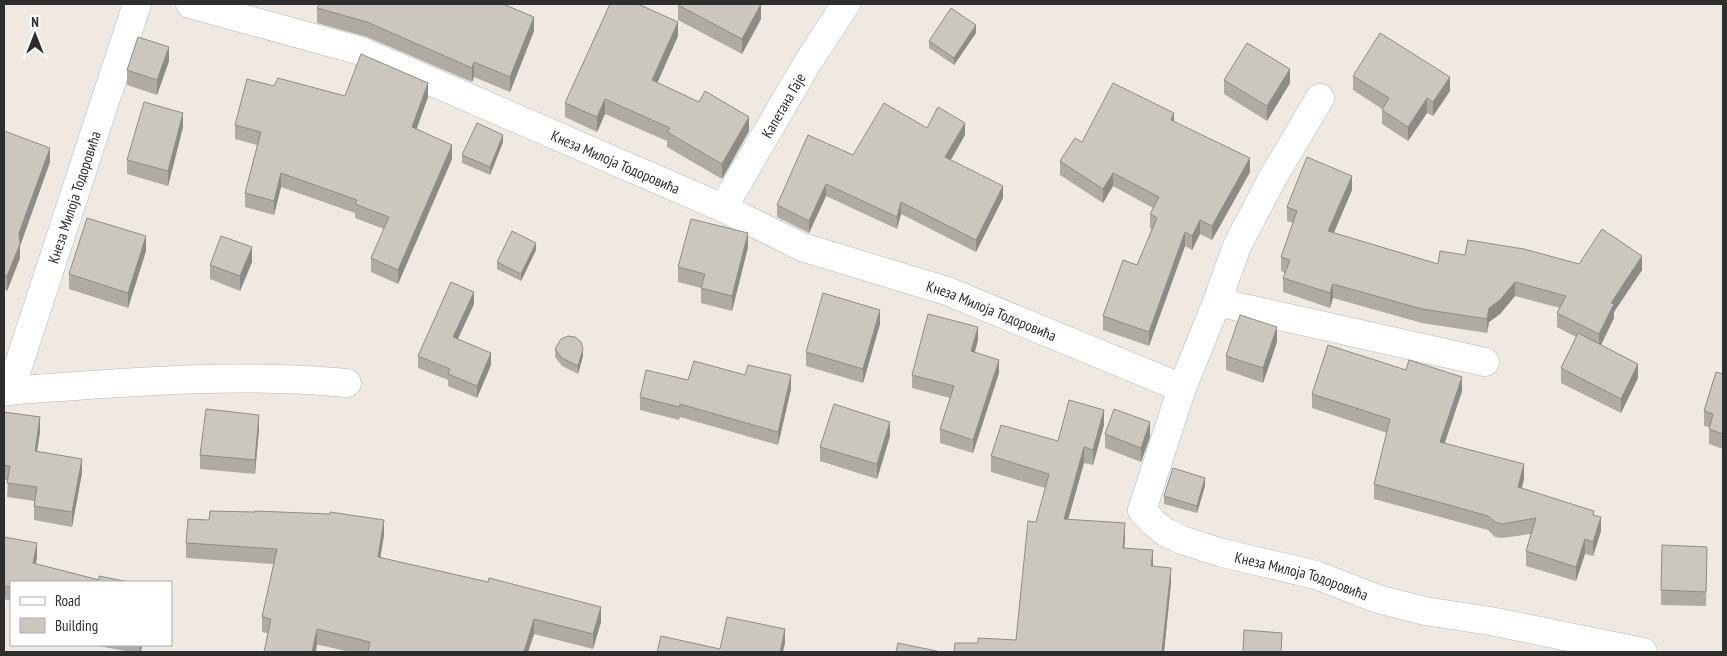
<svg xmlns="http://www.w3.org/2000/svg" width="1727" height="656" font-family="'PT Sans Narrow',sans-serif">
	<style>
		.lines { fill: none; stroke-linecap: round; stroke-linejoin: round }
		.street-casing { stroke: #b4b7c1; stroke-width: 29 }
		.street { stroke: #fff; stroke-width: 28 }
		.wall { fill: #afaba4 }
		.shaded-wall { fill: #8e8b86 }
		.building { fill: #cbc7bf; stroke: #8e8b86 }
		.labels { text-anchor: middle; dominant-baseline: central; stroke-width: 5; stroke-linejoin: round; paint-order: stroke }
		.street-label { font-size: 15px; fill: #2e2e2e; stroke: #fff }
	</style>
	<rect width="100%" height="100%" fill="#efe9e1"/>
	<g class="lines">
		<defs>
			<g id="street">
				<path id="s1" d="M190 4 361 51 723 208 802 247 947 291 1182 388"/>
				<path id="s2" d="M1320 98 1273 177 1237 246 1217 302 1182 388 1142 510 1153 522 1165 532 1182 540 1222 553 1316 575 1378 599 1425 611 1490 621 1643 652"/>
				<path id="s3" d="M723 208 808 62 846 4"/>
				<path d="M1217 302 1485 362"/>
				<path d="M4 391C118 383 233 372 347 383"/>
				<path id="s4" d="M10 391 137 4"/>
			</g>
		</defs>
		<!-- street casing -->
		<use href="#street" class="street-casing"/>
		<!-- street -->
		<use href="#street" class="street"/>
	</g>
	<!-- wall -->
	<path class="wall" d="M678 5 761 19 742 54 678 20Z
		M317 8 534 31 510 92 474 77 472 82 367 37 317 23Z
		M976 33 954 65 929 48V41Z
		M678 36 657 83 749 131 722 179 667 147V141L605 114 597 132 565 117V103Z
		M169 61 157 95 127 85V70Z
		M1353 76 1450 91 1433 116 1427 113 1408 141 1382 124V109L1353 90Z
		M1224 80 1290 83 1267 121 1224 94Z
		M274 86 345 96 428 97 416 129 452 159 398 284 371 272V258L384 229 355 218V213L281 187 274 215 245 207V193L257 145 235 139V125Z
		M1174 121 1250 172 1212 240 1200 234 1192 250 1185 246 1149 346 1103 330V316L1137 265 1152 230 1150 228V214L1153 208 1113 186 1103 203 1060 175V161L1082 142Z
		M183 127 168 186 127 174V160Z
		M927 128 965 135 951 160 1003 198 976 252 901 214 897 229 826 196 809 233 777 217V205L853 155Z
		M4 131 50 162 20 246V258L7 291 4 289Z
		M503 142 490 175 462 163V155Z
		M1352 190 1334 233 1438 264 1465 255 1579 264 1642 270 1614 312V318L1601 345 1638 378 1621 413 1561 383V368L1576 337 1557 327V313L1560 308 1515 296 1500 314 1489 322 1487 333 1422 323 1333 298 1330 308 1283 292V278L1285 273 1281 271V257L1293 223 1287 221V207Z
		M748 247 732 311 701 303V288L678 282V267Z
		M536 250 521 281 497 269V262Z
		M146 251 128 308 69 289V274Z
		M252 262 240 291 210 279V265Z
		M474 304 458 339 491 365 477 398 448 386V380L418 368V356Z
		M880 324 863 383 806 366V352Z
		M978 340 975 352 999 373 973 453 940 443V429L950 398 912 388V375Z
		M1277 342 1263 383 1226 370V356Z
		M555 349 583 356 578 374 562 366 555 357Z
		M1723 374V449L1709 444V427L1704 426V411Z
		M688 380 791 389 778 445 680 417 679 420 640 410V397Z
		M1462 391 1445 443 1524 479 1522 488 1594 515 1601 531 1593 556 1585 554 1576 581 1526 566V551L1531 534 1502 538 1495 537 1488 530 1374 499V484L1387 433 1312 408V394Z
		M4 412 40 432 37 451 82 473 72 527 34 520V501L7 497 8 480H4Z
		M1104 425 1093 465 1084 463 1068 519 1125 539 1124 548 1153 566 1171 583 1164 652 978 643 1016 640 1045 488 991 472V456L1058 441Z
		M259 429 255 474 200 469V455Z
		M1105 434 1150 437 1141 462 1105 448Z
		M890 436 877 479 820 461V447Z
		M1205 486 1197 513 1164 504V496Z
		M209 520 384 535 380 557 601 622 593 649 534 634 528 652H350L262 632V617L274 564 186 558V543Z
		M4 537 37 557 36 564 99 580 11 582V601L4 599Z
		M1707 561 1706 606 1661 605V590Z
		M93 645H142L141 652H131Z"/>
	<!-- shaded-wall -->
	<path class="shaded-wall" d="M761 4V19L742 54V39Z
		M534 17V31L510 92V77Z
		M678 22V36L652 95V80Z
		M976 25V33L954 65V58Z
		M169 47V61L157 95V80Z
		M474 62V77L472 82V68Z
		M1290 69V83L1267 121V106Z
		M1450 77V91L1433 116V102Z
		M428 83V97L412 142V127Z
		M1427 98V113L1408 141V127Z
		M605 99V114L597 132V117Z
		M183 113V127L168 186V171Z
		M1174 113V127L1171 120Z
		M749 117V131L722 179V164Z
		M965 123V135L945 169V157Z
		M503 135V142L490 175V167Z
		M452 145V159L398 284V270Z
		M50 148V162L20 246V258L7 291V276L19 233Z
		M1250 158V172L1212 240V226Z
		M281 173V187L274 215V201Z
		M1113 173V186L1103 203V189Z
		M1352 176V190L1328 246V231Z
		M826 184V196L809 233V221Z
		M1003 186V198L976 252V240Z
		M901 202V214L897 229V217Z
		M1200 220V234L1192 250V236Z
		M1185 232V246L1149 346V332Z
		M748 233V247L732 311V296Z
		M146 236V251L128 308V293Z
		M536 243V250L521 281V274Z
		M252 247V262L240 291V276Z
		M1642 256V270L1614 312V318L1599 349V334L1611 303Z
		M1515 282V296L1500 314 1489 322 1487 333V319L1489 308Z
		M1333 284V298L1330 308V293Z
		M474 292V304L453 349V337Z
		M880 310V324L863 383V369Z
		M978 327V340L971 364V351Z
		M1277 327V342L1263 383V368Z
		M583 349V356L578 374V366Z
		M491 353V365L477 398V386Z
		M999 360V373L973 453V440Z
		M1638 364V378L1621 413V399Z
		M791 375V389L778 445V432Z
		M1462 377V391L1440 456V442Z
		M1104 410V425L1093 465V450Z
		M259 415V429L255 474V460Z
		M40 417V432L35 465V451Z
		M890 422V436L877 479V464Z
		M1150 422V437L1141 462V448Z
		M1084 447V463L1064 534V519Z
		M82 459V473L72 527V512Z
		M1524 464V479L1518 502V487Z
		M1205 478V486L1197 513V506Z
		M1601 517V531L1593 556V542Z
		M384 520V535L378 572V557Z
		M1125 523V539L1123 563V548Z
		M1585 539V554L1576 581V567Z
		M37 543V557L33 577V563Z
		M1153 550V566L1151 581V566Z
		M1171 568V583L1164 652H1162Z
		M601 607V622L593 649V634Z
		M534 619V634L528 652H524Z
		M317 629V644L316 652H312Z
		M785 629V643L783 652H780Z
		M140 645H142L141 652H140Z"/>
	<!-- building -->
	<path class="building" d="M320 4H503L534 17 510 77 474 62 472 68 367 22 317 8Z
		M610 4H638L678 22 652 80 699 102 705 91 749 117 722 164 667 132 670 128 605 99 597 117 565 103Z
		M679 4H761L742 39 678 5Z
		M951 8 976 25 954 58 929 41Z
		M1380 33 1450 77 1433 102 1427 98 1408 127 1382 110 1389 98 1353 76Z
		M138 37 169 47 157 80 127 70Z
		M1247 43 1290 69 1267 106 1224 80Z
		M361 54 428 83 412 127 452 145 398 270 371 258 389 217 355 204 357 200 281 173 274 201 245 193 261 132 235 125 247 79 274 86 278 78 345 96Z
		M1113 83 1174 113 1171 120 1250 158 1212 226 1200 220 1192 236 1185 232 1149 332 1103 316 1123 260 1137 265 1157 218 1150 214 1159 197 1113 173 1103 189 1060 161 1075 138 1082 142Z
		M144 102 183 113 168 171 127 160Z
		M884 103 927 128 938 107 965 123 945 157 1003 186 976 240 901 202 897 217 826 184 809 221 777 205 808 135 853 155Z
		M477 123 503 135 490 167 462 155Z
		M4 131 50 148 19 233 20 244 7 276 4 275Z
		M1307 157 1352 176 1328 231 1438 264 1440 251 1465 255 1468 240 1524 249 1579 264 1602 229 1642 256 1611 303 1614 304 1599 334 1557 313 1566 296 1515 282 1500 300 1489 308 1487 319 1422 309 1333 284 1330 293 1283 278 1290 260 1281 257 1297 211 1287 207Z
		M87 218 146 236 128 293 69 274Z
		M691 219 748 233 732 296 701 288 705 274 678 267Z
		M512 231 536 243 521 274 497 262Z
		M221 236 252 247 240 276 210 265Z
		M451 282 474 292 453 337 491 353 477 386 448 374 450 369 418 356Z
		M823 293 880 310 863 369 806 352Z
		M928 314 978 327 971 351 999 360 973 440 940 429 954 386 912 375Z
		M1240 315 1277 327 1263 368 1226 356Z
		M1578 333 1638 364 1621 399 1561 368Z
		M568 336 575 337 581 342 583 349 578 366 562 358 555 349 561 339Z
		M1328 345 1406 370 1409 360 1462 377 1440 442 1524 464 1518 487 1594 511 1593 515 1601 517 1593 542 1585 539 1576 567 1526 551 1536 518 1502 524 1495 522 1488 516 1374 484 1390 419 1312 394Z
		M694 361 745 375 748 365 791 375 778 432 680 404 679 407 640 397 646 370 688 380Z
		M1716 372 1723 374V434L1709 429 1713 414 1704 411Z
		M1069 400 1104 410 1093 450 1084 447 1064 519 1125 523 1123 548 1153 550 1151 566 1171 568 1162 652H954L955 643H978V638L1016 640 1028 521 1036 522 1049 474 991 456 1001 425 1058 441Z
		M834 404 890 422 877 464 820 447Z
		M206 409 259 415 255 460 200 455Z
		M1114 409 1150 422 1141 448 1105 434Z
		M4 412 40 417 35 451 82 459 72 512 34 506 37 487 7 483 10 466 4 465Z
		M1173 468 1205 478 1197 506 1164 496Z
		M210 511 255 512V511L330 514V512L384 520 378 557 488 582 489 578 601 607 593 634 534 619 524 652H368L370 642 317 629 312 652H264L271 619 262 617 277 549 186 543 188 519 209 520Z
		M4 537 37 543 33 563 99 580V576L129 582H11V587L4 586Z
		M1662 545 1707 547 1706 592 1661 590Z
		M727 617 785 629 780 652H657L661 636 720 649Z
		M1244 630 1282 633 1281 652H1243Z
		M898 643 941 652H896Z"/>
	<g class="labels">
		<!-- street labels -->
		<g class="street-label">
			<text stroke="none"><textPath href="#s3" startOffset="119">Капетана Гаје</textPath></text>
			<text stroke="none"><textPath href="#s1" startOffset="455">Кнеза Милоја Тодоровића</textPath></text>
			<text stroke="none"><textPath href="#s4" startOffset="204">Кнеза Милоја Тодоровића</textPath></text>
			<text stroke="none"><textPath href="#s1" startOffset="860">Кнеза Милоја Тодоровића</textPath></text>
			<text stroke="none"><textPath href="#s2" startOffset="626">Кнеза Милоја Тодоровића</textPath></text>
		</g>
	</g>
	<!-- border -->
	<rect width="1727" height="656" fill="none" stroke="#2e2e2e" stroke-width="10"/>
	<!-- legend -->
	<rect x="10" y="581" width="162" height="65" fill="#ffffff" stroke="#ababab"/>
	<rect x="20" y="597" width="25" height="8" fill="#ffffff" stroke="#ababab"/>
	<text x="55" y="606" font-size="15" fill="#2e2e2e">Road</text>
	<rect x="20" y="618" width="25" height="15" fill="#cbc7bf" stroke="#ababab"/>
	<text x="55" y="631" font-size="15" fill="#2e2e2e">Building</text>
	<!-- north arrow -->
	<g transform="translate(35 35)" stroke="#ffffff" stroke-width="4" paint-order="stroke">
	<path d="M0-4L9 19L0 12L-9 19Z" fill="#2e2e2e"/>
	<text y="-8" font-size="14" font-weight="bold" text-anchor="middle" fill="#2e2e2e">N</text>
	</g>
</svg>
